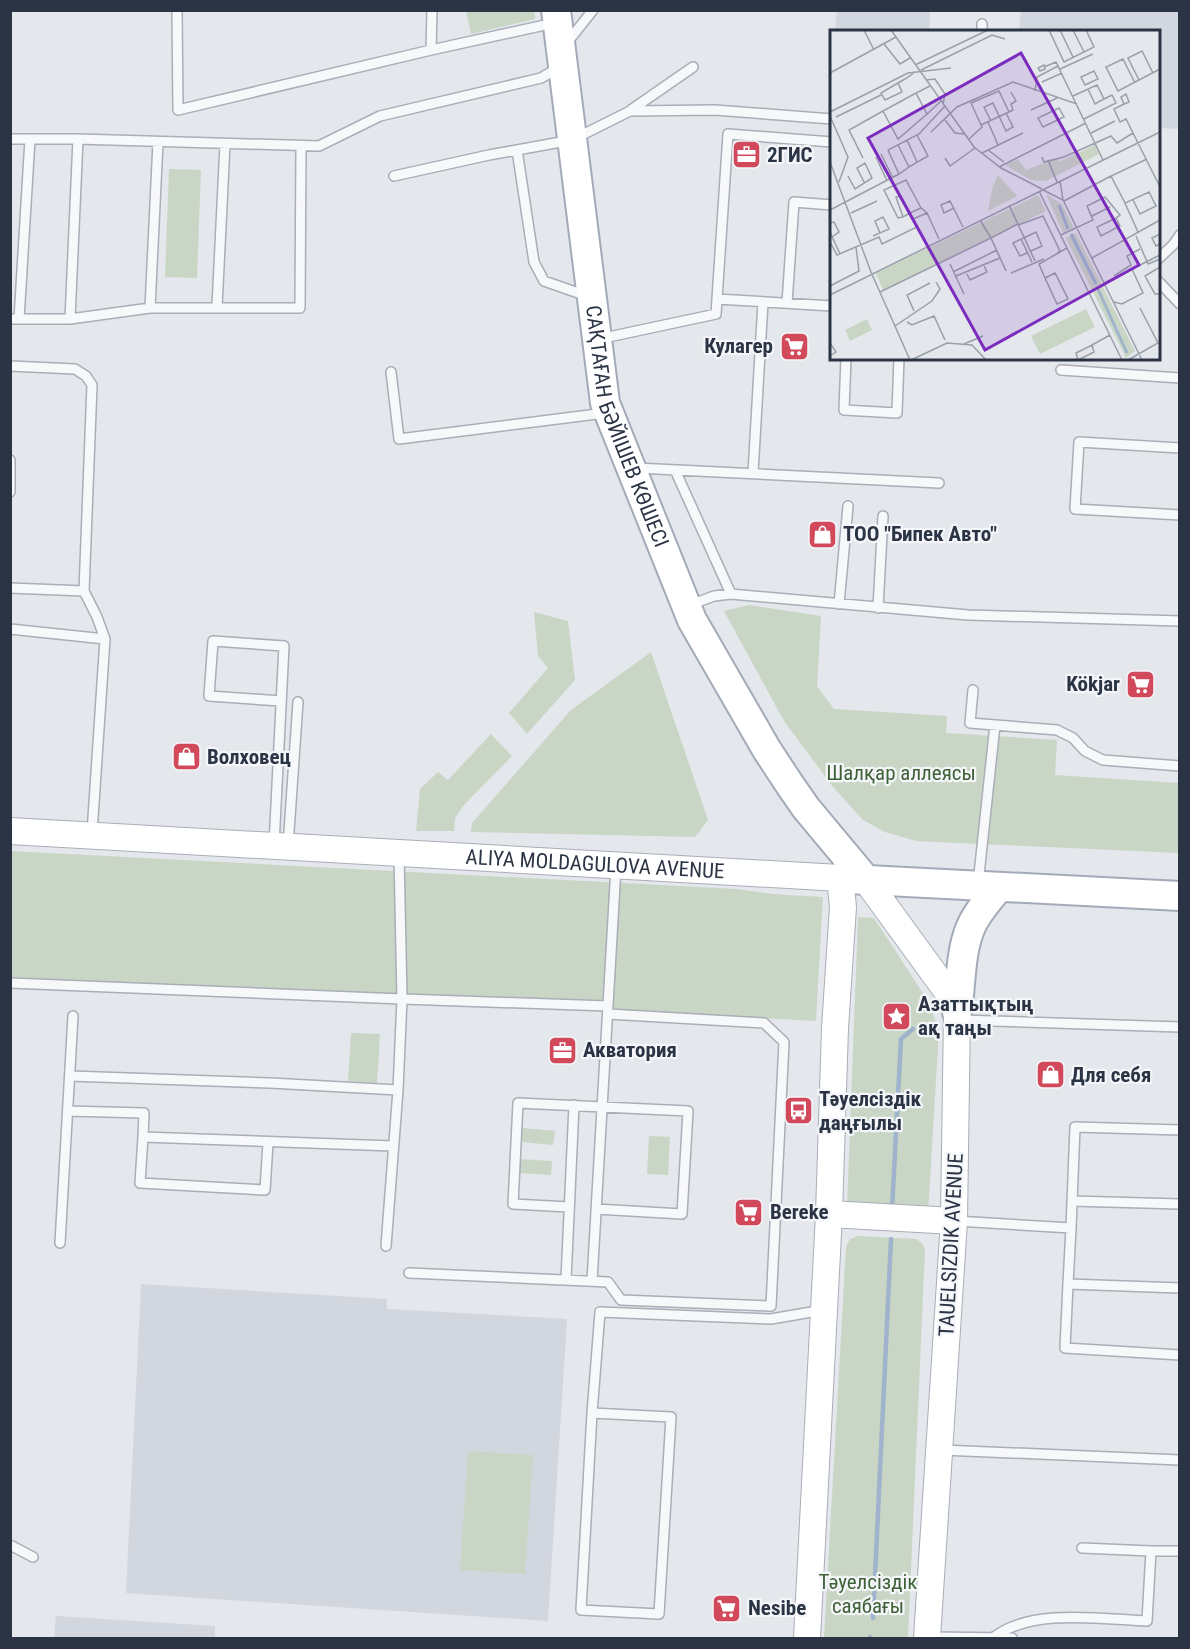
<svg xmlns="http://www.w3.org/2000/svg" width="1190" height="1649" font-family="'Roboto Condensed',sans-serif">
	<style>
		.built { fill: #d2d6de }
		.green { fill: #c9d6c5 }
		.lines { fill: none; stroke-linecap: round; stroke-linejoin: round }
		.stream { stroke: #9fb4cc; stroke-width: 4.5 }
		.lane-casing { stroke: #a9aeb7; stroke-width: 12 }
		.secondary-casing { stroke: #a9aeb7; stroke-width: 28 }
		.primary-casing { stroke: #a3abb8; stroke-width: 32 }
		.lane { stroke: #f7f8fa; stroke-width: 9 }
		.secondary { stroke: #fff; stroke-width: 26 }
		.primary { stroke: #fff; stroke-width: 28 }
		.labels { text-anchor: middle; dominant-baseline: central; stroke-width: 4.5; stroke-linejoin: round; paint-order: stroke }
		.poi-label { font-size: 21px; font-weight: bold; fill: #2b3445; stroke: #f4f6f9; text-anchor: start }
		.street-label { font-size: 21px; fill: #2b3445; stroke: #f4f6f9 }
		.park-label { font-size: 21px; fill: #3f6138; stroke: #f4f6f9 }
		.inset-river { fill: none; stroke: #9fb4cc; stroke-width: 3 }
		.inset-road { fill: none; stroke: #9a9fa9; stroke-width: 1.5 }
		.view { fill: #7b2cbf; fill-opacity: 0.15; stroke: #7b2cbf; stroke-width: 3 }
		.inset-edge { fill: none; stroke: #2b3445; stroke-width: 3 }
	</style>
	<rect width="100%" height="100%" fill="#e4e7ec"/>
	<!-- built -->
	<path class="built" d="M837 11H930L929 31H835Z
		M1021 11H1179V129L1159 128 1158 32 1019 31Z
		M141 1284 387 1299V1309L567 1319 548 1621 126 1593Z
		M56 1616 215 1626V1638H54Z"/>
	<!-- green -->
	<path class="green" d="M466 11H534L535 19 471 34Z
		M169 169 201 170 197 278 165 277Z
		M749 605 821 616 817 686 834 709 947 716 946 733 1057 740 1055 775 1179 783V853L916 841 885 832 863 820 833 787 784 721 724 611Z
		M534 612 568 621 575 680 527 734 509 713 548 668 538 656Z
		M651 652 708 820 695 837 471 832 472 823 571 710Z
		M491 734 512 756 463 806 455 818 454 831H416L420 789 438 772 448 780Z
		M10 851 737 889 772 894 823 897 816 1021 11 977Z
		M858 917 874 918 928 1001 939 1030 928 1213 847 1208Z
		M351 1033 380 1034 377 1083 348 1081Z
		M522 1128 555 1131 553 1145 521 1142Z
		M649 1136 670 1137 668 1175 647 1174Z
		M520 1159 552 1161 551 1175 519 1173Z
		M858 1236 916 1239 922 1243 925 1249 908 1638H824L846 1247 850 1239Z
		M468 1451 533 1455 525 1574 460 1570Z"/>
	<g class="lines">
		<!-- stream -->
		<path class="stream" d="M892 1209 901 1039 913 1029
			M873 1618 891 1239
			M870 1638V1637"/>
		<defs>
			<path id="lane" d="M177 10 178 110 431 50
				M432 10 431 50 554 23
				M982 32V24
				M566 44 593 10
				M631 110 693 67
				M10 139H78
				M158 142 150 308H300L301 146
				M517 150 534 262 544 281 587 296
				M394 176 489 155 572 140 630 111 715 110 832 119
				M1158 259 1173 245 1180 235
				M1158 281 1180 304
				M717 299 832 306
				M787 303 794 202 832 205
				M217 307 225 144
				M150 308 70 319 78 139 319 146 380 116 541 78 558 68
				M10 319H70
				M19 319 30 139
				M599 339 716 314 728 134 832 142
				M846 358 844 410 897 413 899 358
				M10 366 75 369 86 376 92 385 84 591
				M1061 370 1180 378
				M391 372 399 439 605 413
				M1180 448 1079 442 1075 509 1180 515
				M10 460V492
				M636 468 939 483
				M675 470 731 594
				M753 473 763 302
				M10 588 84 591 97 617 105 639 92 833
				M839 604 848 506
				M690 605 714 596 731 594 968 615 1180 621
				M878 608 883 516
				M10 629 105 639
				M973 690 970 723 1057 730 1073 738 1085 751 1103 760 1180 766
				M274 845 284 646 213 641 209 696 281 701
				M288 846 298 702
				M978 884 995 725
				M10 983 402 999 399 855
				M960 1020 1180 1027
				M70 1076 270 1083 398 1090
				M68 1111 144 1113 143 1137 393 1146
				M143 1137 140 1183 265 1190 268 1143
				M1072 1201 1180 1204
				M569 1207 513 1204 518 1103 688 1111 682 1214 596 1209
				M956 1221 1071 1228 1075 1127 1180 1130
				M60 1243 73 1016
				M386 1246 398 1090 402 999 608 1006
				M409 1273 608 1282 621 1300 771 1306 784 1042 764 1023 608 1014
				M566 1280 574 1105
				M592 1281 616 867
				M1068 1284 1071 1228
				M1180 1288 1068 1284 1065 1348 1180 1355
				M592 1413 671 1417 659 1614 581 1610 592 1413 600 1312 771 1319 823 1310
				M942 1450 1180 1460
				M10 1545 33 1557
				M1082 1548 1151 1551
				M930 1637 1012 1638
				M994 1637C1032 1608 1101 1619 1147 1621L1151 1551H1180"/>
			<g id="secondary">
				<path id="s1" d="M10 831 840 878 843 907 835 1028 829 1214 807 1638"/>
				<path d="M866 880 949 994 957 1012 954 1221 927 1638"/>
				<path d="M829 1214 954 1221"/>
			</g>
			<g id="primary">
				<path id="s2" d="M556 10 605 403 692 620 767 750 790 785 806 808 866 880"/>
				<path d="M848 879 1180 896"/>
				<path d="M957 1012C961 987 960 953 970 929 976 913 989 900 999 887"/>
			</g>
		</defs>
		<!-- lane casing -->
		<use href="#lane" class="lane-casing"/>
		<!-- secondary casing -->
		<use href="#secondary" class="secondary-casing"/>
		<!-- primary casing -->
		<use href="#primary" class="primary-casing"/>
		<!-- lane -->
		<use href="#lane" class="lane"/>
		<!-- secondary -->
		<use href="#secondary" class="secondary"/>
		<!-- primary -->
		<use href="#primary" class="primary"/>
	</g>
	<!-- icons -->
	<defs>
		<symbol id="office-square" viewBox="-11 -11 22 22"><rect x="-9" y="-9" width="18" height="18" rx="4" fill="#d1495b" stroke="#f4f6f9"/><path d="M-6-3h4V-5.5h4V-3h4V5H-6ZM-1-4.5V-3h2v-1.5ZM-6 0V1H6V0Z" fill="#fff"/></symbol>
		<symbol id="supermarket-square" viewBox="-11 -11 22 22"><rect x="-9" y="-9" width="18" height="18" rx="4" fill="#d1495b" stroke="#f4f6f9"/><path d="M-6-5.5h2.5l.6 2H6L4.5 2H-2.5L-4.4-4H-6ZM-1.5 3.2a1.3 1.3 0 1 0 .1 0ZM3 3.2a1.3 1.3 0 1 0 .1 0Z" fill="#fff"/></symbol>
		<symbol id="shop-square" viewBox="-11 -11 22 22"><rect x="-9" y="-9" width="18" height="18" rx="4" fill="#d1495b" stroke="#f4f6f9"/><path d="M-5-2.5h2.3a2.7 3.5 0 0 1 5.4 0H5L5.5 6h-11ZM-1.5-2.5h3a1.5 2.3 0 0 0-3 0Z" fill="#fff"/></symbol>
		<symbol id="sight-square" viewBox="-11 -11 22 22"><rect x="-9" y="-9" width="18" height="18" rx="4" fill="#d1495b" stroke="#f4f6f9"/><path d="M0-6L1.8-2.2L6-1.7L2.9 1.2L3.7 5.4L0 3.3L-3.7 5.4L-2.9 1.2L-6-1.7L-1.8-2.2Z" fill="#fff"/></symbol>
		<symbol id="bus-square" viewBox="-11 -11 22 22"><rect x="-9" y="-9" width="18" height="18" rx="4" fill="#d1495b" stroke="#f4f6f9"/><path d="M-5-6H5V4H4V6H2V4H-2V6H-4V4H-5ZM-3.5-4V0h7V-4ZM-3.5 1.2v1.5H-2V1.2ZM2 1.2v1.5H3.5V1.2Z" fill="#fff"/></symbol>
	</defs>
	<g fill-rule="evenodd">
		<use href="#office-square" x="730" y="138" width="33" height="33"/>
		<use href="#supermarket-square" x="778" y="330" width="33" height="33"/>
		<use href="#shop-square" x="806" y="518" width="33" height="33"/>
		<use href="#supermarket-square" x="1124" y="668" width="33" height="33"/>
		<use href="#shop-square" x="170" y="740" width="33" height="33"/>
		<use href="#sight-square" x="880" y="1000" width="33" height="33"/>
		<use href="#office-square" x="546" y="1034" width="33" height="33"/>
		<use href="#shop-square" x="1034" y="1058" width="33" height="33"/>
		<use href="#bus-square" x="782" y="1094" width="33" height="33"/>
		<use href="#supermarket-square" x="732" y="1196" width="33" height="33"/>
		<use href="#supermarket-square" x="710" y="1592" width="33" height="33"/>
	</g>
	<g class="labels">
		<!-- poi labels -->
		<g class="poi-label">
			<text x="767" y="155">2ГИС</text>
			<text x="773" y="346" text-anchor="end">Кулагер</text>
			<text x="843" y="534">ТОО "Бипек Авто"</text>
			<text x="1120" y="684" text-anchor="end">Kökjar</text>
			<text x="207" y="757">Волховец</text>
			<text x="918" y="1004">Азаттықтың<tspan x="918" dy="24">ақ таңы</tspan></text>
			<text x="583" y="1050">Акватория</text>
			<text x="1071" y="1075">Для себя</text>
			<text x="819" y="1099">Тәуелсіздік<tspan x="819" dy="24">даңғылы</tspan></text>
			<text x="770" y="1212">Bereke</text>
			<text x="748" y="1608">Nesibe</text>
		</g>
		<!-- street labels -->
		<g class="street-label">
			<text stroke="none"><textPath href="#s2" startOffset="424">САҚТАҒАН БӘЙІШЕВ КӨШЕСІ</textPath></text>
			<text stroke="none"><textPath href="#s1" startOffset="586">ALIYA MOLDAGULOVA AVENUE</textPath></text>
			<text transform="translate(951 1245) rotate(-87)">TAUELSIZDIK AVENUE</text>
		</g>
		<!-- park labels -->
		<g class="park-label">
			<text x="901" y="773">Шалқар аллеясы</text>
			<text x="868" y="1582">Тәуелсіздік<tspan x="868" dy="24">саябағы</tspan></text>
		</g>
	</g>
	<!-- overview -->
	<g transform="translate(830 30)">
		<rect width="330" height="330" fill="#e4e7ec"/>
		<path d="M265 115 269 124 216 151 201 150 175 135 188 129 196 140 227 128 229 132ZM168 145 187 166 158 181 162 159ZM216 164 232 174 244 198 233 203ZM208 165 216 181 53 260 46 243ZM246 203 305 321 296 328 236 208ZM256 279 265 297 210 324 201 306ZM37 289 42 300 20 311 15 300Z" fill="#c9d6c5"/>
		<path class="inset-river" d="M229 175 238 199M241 204 266 254M267 257 297 323"/>
		<path class="inset-road" d="M34 0 44 20M61 0 144 117 171 138 212 159M219 0 234 32 264 17 256 0M230 0 243 27M243 0 254 22M54 14 70 34 80 28M85 35 158 0M214 35 215 39 210 41 208 38ZM214 37 226 32 273 130M230 39 263 24M91 40 162 5 175 9M264 41 268 49 255 55 251 47ZM0 43 66 7M96 50 105 49 115 64 113 74M309 50 298 28 312 21 323 43M212 52 232 43M68 53 72 62 55 70 51 63 68 53 75 49 84 43M305 53 293 29 276 37 288 61 330 39M100 56 86 63 97 84 111 71M205 61 207 47 228 36M86 63 53 81 68 109 97 84M296 64 299 72 294 74 291 67ZM243 66 267 55 274 69 265 74 258 59M294 74 284 79 290 92 296 89 330 157M229 78 234 87 213 97 208 88ZM201 80 227 68M0 82 78 43 121 38M0 86 18 127 9 152M6 87 51 65M254 89 286 73 282 65 274 69M115 90 125 103 135 104M161 91 154 77 163 73 176 101 183 97 176 83M158 92 168 115M151 95 183 80 181 74 186 71 181 62M101 102 127 77 183 52 247 74M261 103 285 91M139 109 152 97 141 73 169 61 179 82M77 110 87 132M68 115 79 137 98 126 87 105M158 120 174 132M152 123 193 103M51 124 63 148M46 127 57 151M212 127 214 132 234 127 281 106 287 113 303 103M33 128 19 100 53 81M115 128 120 136 145 118M218 130 227 152M0 132 41 242 80 330M79 137 69 144 58 120 89 104 115 76M169 137 256 93M18 146 25 159 42 148 35 133 27 138 34 152M230 151 233 170M213 160 233 170 312 330M209 161 292 330M303 170 310 184 326 176 319 162 295 173 308 202M234 171 281 146M295 173 281 146 317 129M179 175 205 231M124 178 114 183 111 175 120 171 133 197M0 180 69 144M21 183 47 171M80 183 71 166 66 167 73 187 80 183 91 178 97 183 109 209M262 186 280 177M73 187 68 188 54 160 76 150 91 178M0 193 4 192 9 202 2 207M188 195 213 186 230 221 227 223M0 202 10 224M330 204 322 208 326 216 330 214M231 205 263 190 257 176 275 167 290 185 286 188 267 197 271 206 290 196 286 188M43 206 59 199 53 187 45 191 50 203M306 206 318 234 330 229M191 209 202 232M0 212 7 225 49 207 52 214 87 197 83 189 97 183M197 223 190 226 183 213 206 202 212 216 201 221M262 228 330 190M120 234 134 264M330 237 315 246 325 264H330M176 241 161 208 188 194M123 242 167 220M181 243 214 229M137 244 140 250 157 242 154 236M126 246 170 228M284 246 301 235 297 226 310 219M215 248 225 243 238 269 227 274 215 248 209 234 237 218M274 253 330 225M0 256 29 241 26 217M50 262 161 208 150 190M0 265 330 102M284 272 292 274 313 263 302 239M84 281 77 265 100 253M77 292 82 295 104 286 115 310M65 296 102 271 110 259 106 252M0 313 6 322 0 326M134 314 153 306M262 315 280 305M81 330 117 313 142 315 156 330M248 330 246 323 262 315 264 322 248 330M298 330 328 313 310 278"/>
		<path class="view" d="M191 23 309 235 155 320 38 108Z"/>
		<rect width="330" height="330" class="inset-edge"/>
	</g>
	<!-- border -->
	<rect width="1190" height="1649" fill="none" stroke="#2b3445" stroke-width="24"/>
</svg>
